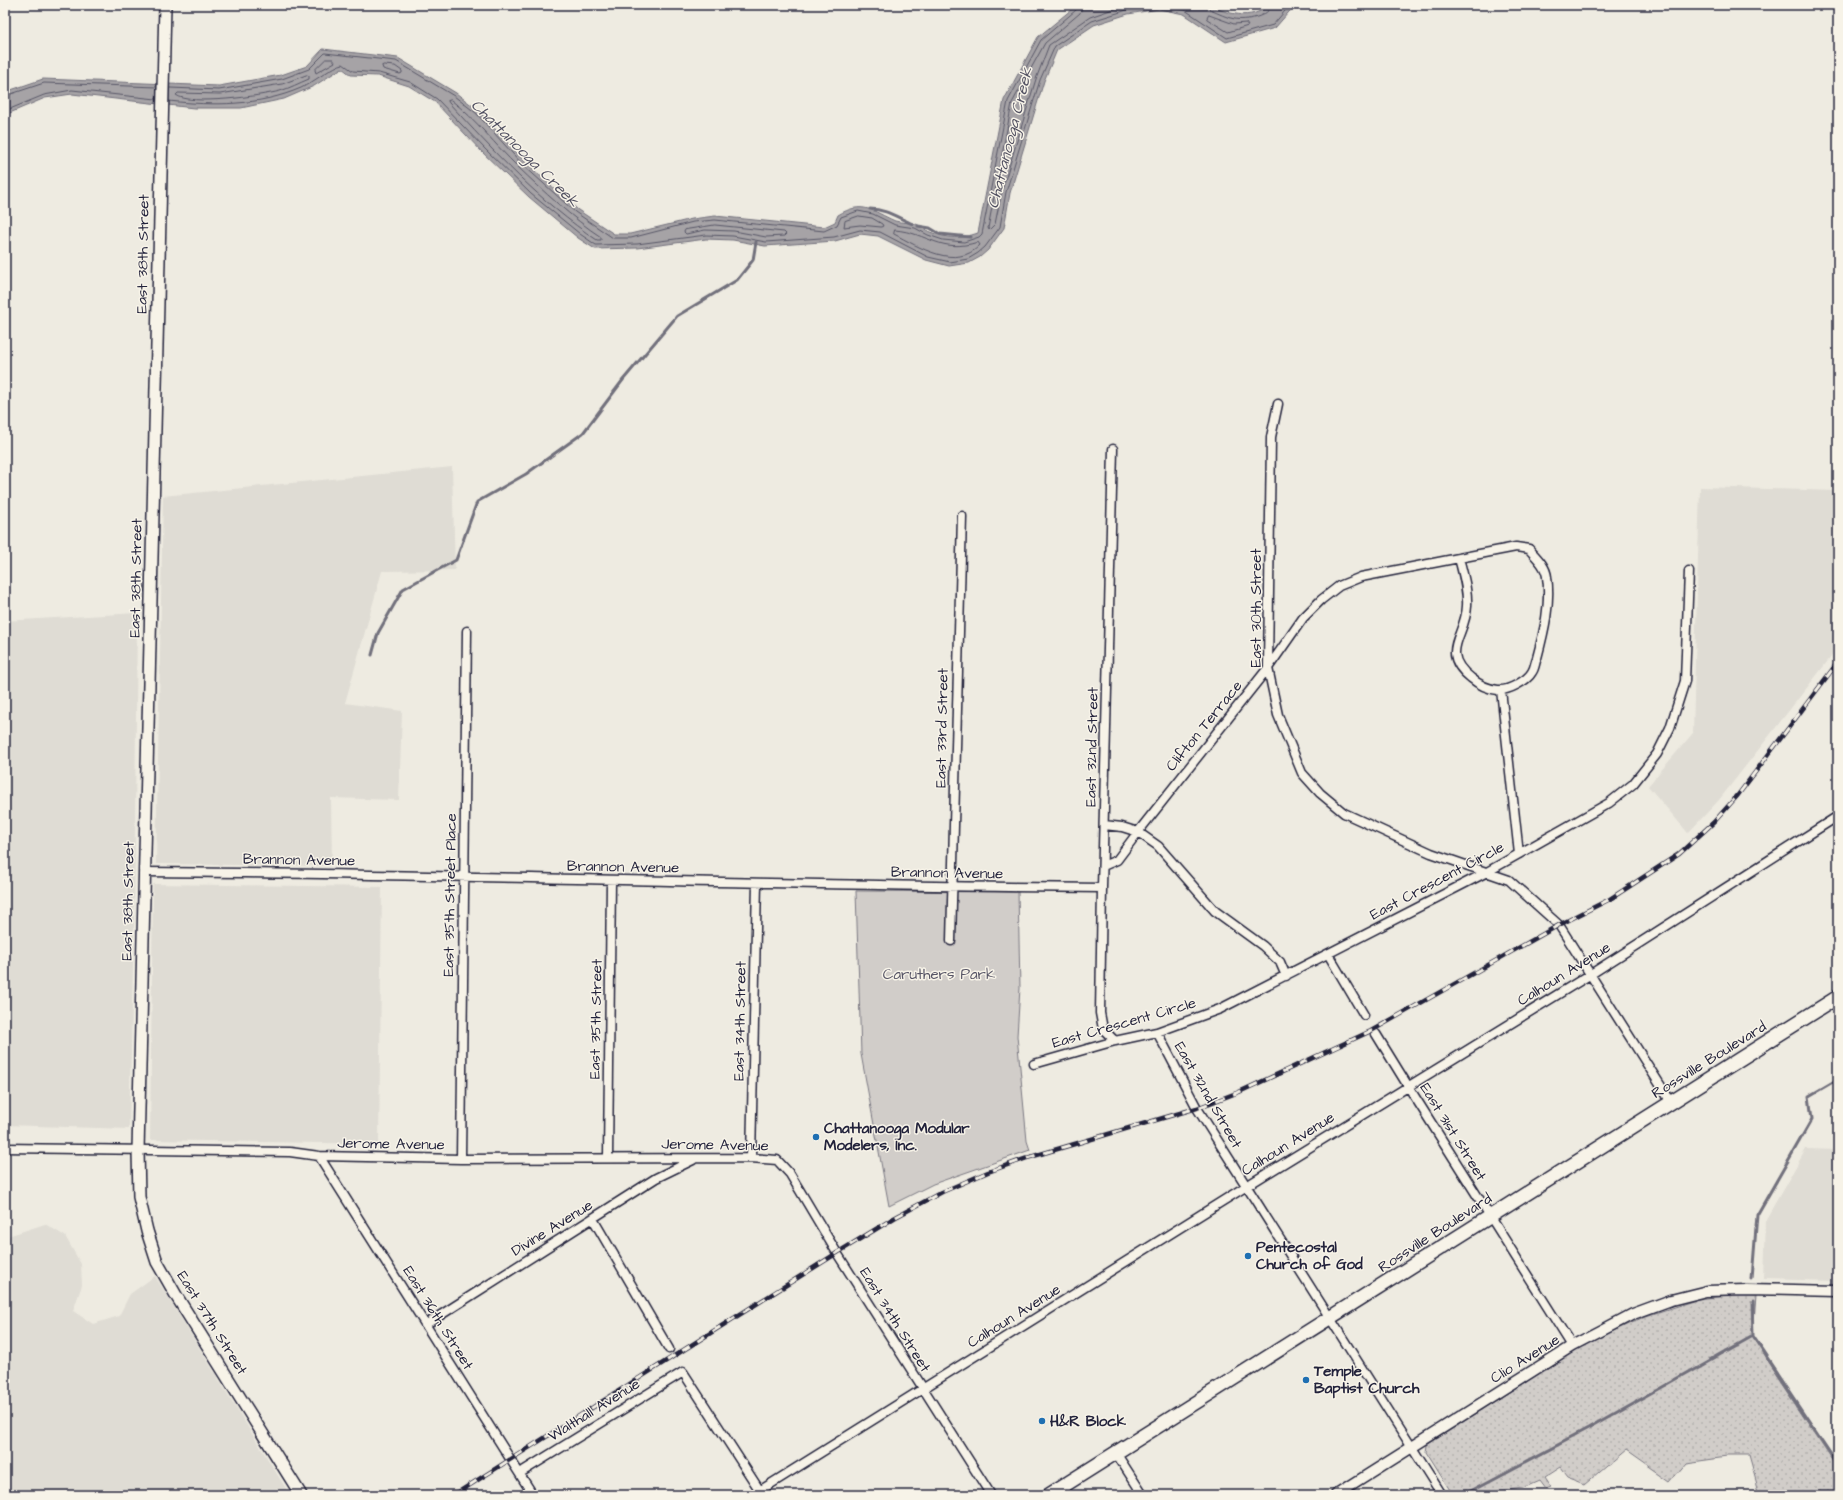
<svg xmlns="http://www.w3.org/2000/svg" width="1843" height="1500" font-family="'Architects Daughter',sans-serif">
	<style>
		.built { fill: #dfdcd4 }
		.grass { fill: url(#grass-dots); stroke: #7a7882 }
		.park { fill: #d1cdc9; stroke: #7a7882 }
		.water { fill: #a6a3a6; stroke: #716f7b }
		.lines { fill: none; stroke-linecap: round; stroke-linejoin: round }
		.shore { stroke: #575666; stroke-width: 1 }
		.stream { stroke: #716f7b; stroke-width: 3 }
		.minor-casing { stroke: #22223b; stroke-width: 11 }
		.tertiary-casing { stroke: #22223b; stroke-width: 13 }
		.secondary-casing { stroke: #22223b; stroke-width: 14 }
		.trunk-casing { stroke: #22223b; stroke-width: 16 }
		.minor { stroke: #f7f3e8; stroke-width: 8 }
		.tertiary { stroke: #f7f3e8; stroke-width: 10 }
		.secondary { stroke: #f7f3e8; stroke-width: 11 }
		.trunk { stroke: #f7f3e8; stroke-width: 13 }
		.rail-casing { stroke: #22223b; stroke-width: 4.5 }
		.rail { stroke: #f7f3e8; stroke-width: 3; stroke-dasharray: 9; stroke-linecap: butt }
		.poi-dot { fill: #1f6fb2; stroke: #f7f3e8; stroke-width: 1.5 }
		.labels { text-anchor: middle; dominant-baseline: central; stroke-width: 3; stroke-linejoin: round; paint-order: stroke }
		.street-label { font-size: 15px; fill: #22223b; stroke: #f7f3e8 }
		.park-label { font-size: 15px; fill: #575566; stroke: #f7f3e8 }
		.poi-label { font-size: 15px; font-weight: bold; fill: #22223b; stroke: #f7f3e8; text-anchor: start }
		.water-label { font-size: 16px; font-style: italic; fill: #504f60; stroke: #f7f3e8 }
	</style>
	<defs>
		<pattern id="grass-dots" width="8" height="8" patternUnits="userSpaceOnUse"><rect width="8" height="8" fill="#d1cdc9"/><path d="M2 2h.1M6 6h.1" fill="none" stroke="#b3b0ae" stroke-width="1.8" stroke-linecap="round"/></pattern>
	</defs>
	<rect width="100%" height="100%" fill="#eeebe1"/>
	<filter id="ink" filterUnits="userSpaceOnUse"><feTurbulence type="fractalNoise" baseFrequency=".025" numOctaves="2"/><feDisplacementMap in="SourceGraphic" scale="8" xChannelSelector="R" yChannelSelector="G"/><feConvolveMatrix kernelMatrix="1 2 1 2 8 2 1 2 1" color-interpolation-filters="sRGB"/></filter>
	<g filter="url(#ink)">
		<!-- built -->
		<path class="built" d="M452 467 455 570 382 571 345 703 402 711 399 800 331 798 332 866 156 864 163 496Z
			M1700 487 1838 491V648L1719 800 1688 833 1648 786 1693 733Z
			M137 613 134 926 129 1129 5 1125V621Z
			M153 884 382 887 379 1144 150 1140Z
			M1806 1149 1838 1150V1281L1764 1279 1766 1219Z
			M45 1224 65 1236 81 1264 82 1285 73 1311 93 1324 119 1316 130 1294 155 1276 290 1495H5V1237Z"/>
		<!-- grass -->
		<path class="grass" d="M1736 1295 1755 1296 1752 1337 1838 1466V1495H1760L1749 1456H1728L1685 1462 1669 1481 1625 1450 1586 1483 1568 1476 1561 1467 1544 1478 1550 1487 1545 1489 1539 1481 1523 1488 1483 1493V1495H1453L1426 1452 1427 1445 1587 1343 1646 1316 1699 1299Z"/>
		<!-- park -->
		<path class="park" d="M856 891 1018 892 1020 988 1017 1036 1027 1141 1030 1150 933 1184 889 1206 861 1054Z"/>
		<!-- water -->
		<path class="water" d="M1207 5C1228 13 1250 22 1269 5H1295L1275 28 1226 42 1184 14 1159 9 1128 14 1094 25 1057 50 1044 81 1010 193 1004 228 988 250 980 257 969 263 949 266 926 260 878 236 860 234 835 241 765 246 733 240 706 239 637 248 595 249 578 238 529 197 482 152 435 102 409 86 378 76 351 75 342 68 314 86 284 99 241 108H194L72 94 45 98 5 115V92L43 79 219 86 281 75 307 66 323 49 398 58 456 93 478 110 524 161 578 210 614 234H630L692 219 715 216 824 227 835 222 838 215C863 200 872 211 895 221 902 223 910 222 916 224 921 226 925 230 930 232 948 239 961 239 978 233L1004 100 1038 37 1077 5Z"/>
		<g class="lines">
			<!-- shore -->
			<path class="shore" d="M1083 5 1080 13 1045 43 1012 103 988 228 989 230 995 224 1002 190 1036 79 1049 45 1090 17 1125 5
				M1208 5 1210 10C1218 13 1227 18 1235 19 1245 21 1270 17 1271 5
				M1209 15 1234 24 1246 23 1248 26 1228 32 1207 19Z
				M326 59H333L335 62 316 73 315 70Z
				M384 65 395 66 402 71V73L400 74 383 69 382 66Z
				M307 75 309 76V79C299 83 290 88 280 91 261 96 190 106 176 95L178 93 220 94 282 84Z
				M170 88 219 90 282 79 309 69 325 53 396 61 454 96 476 113 522 164 575 212 613 238H631L693 222 715 220 824 231 837 225 841 217 858 211 873 214 895 225 915 228 928 235 943 240 964 242 979 237 982 234 1008 101 1041 40 1076 10 1078 5
				M5 96 44 83 157 87
				M451 100C477 120 495 145 518 167 543 191 572 218 601 237V240H597C541 203 494 152 449 103L448 101Z
				M169 101C214 106 259 106 301 88 312 83 335 65 343 64L353 71 379 73 410 82 437 99 485 149 531 194 580 234 596 245 637 244 706 235 733 236 766 242 834 237 860 230 880 232 928 257 950 262 968 259 978 253 985 247 1000 227 1006 192 1040 80 1055 46 1092 21 1127 10 1159 5 1185 10 1227 38 1273 25 1290 5
				M5 111 44 95 72 90 156 99
				M859 216 872 218 882 224 883 226 881 227 860 225 844 227 845 221Z
				M715 225 784 232 786 234 784 236 766 237 734 231 705 230 686 234 684 232 685 230Z
				M895 230C929 233 940 254 978 242L980 245C956 271 919 247 894 234Z"/>
			<!-- stream -->
			<path class="stream" d="M870 209C886 209 898 218 913 224
				M918 226 930 228 940 234 970 237
				M372 655 378 633 403 589 456 560 477 502 526 474 583 433 623 380 677 316 737 280 753 260 756 242
				M1752 1278 1757 1215 1812 1119 1809 1096 1838 1079
				M1752 1302 1753 1336 1838 1463
				M1463 1495 1588 1429 1753 1336"/>
			<defs>
				<path id="minor" d="M1278 404 1271 437 1268 668 1278 715 1302 773 1320 793 1344 813 1431 853 1509 880 1559 925 1671 1102
					M1113 449 1102 888 1100 1013 1103 1029 1115 1041
					M1516 547 1529 549C1536 557 1546 566 1547 577 1551 603 1544 632 1537 658 1535 662 1535 668 1532 672 1527 681 1508 691 1498 690 1488 689 1478 684 1471 678 1438 652 1466 636 1467 606 1468 590 1463 574 1459 558Z
					M1501 690 1519 854
					M1104 825 1122 827 1138 832 1158 846 1215 911 1263 946 1280 962 1286 976
					M1103 866 1117 860 1138 832 1268 668 1303 618 1321 600 1339 586 1361 577 1459 558
					M144 872C463 874 782 886 1102 888
					M951 941 962 516
					M1328 954 1364 1015
					M1157 1032 1197 1108 1442 1495
					M1376 1034 1408 1086 1572 1346
					M1034 1064 1115 1041 1157 1032 1220 1009 1487 872 1609 803 1633 784 1657 754 1670 728 1685 681 1689 571
					M5 1148 290 1152 319 1156 461 1159 751 1158 777 1160 790 1174 837 1253 991 1495
					M319 1156 533 1495
					M608 1158 611 881
					M751 1158 757 883
					M461 1159 467 631
					M593 1219 669 1349
					M425 1325 656 1178 693 1160
					M1116 1453 1143 1495
					M520 1473 683 1372 762 1494
					M753 1495 1245 1187 1591 974 1838 816"/>
				<path id="tertiary" d="M1336 1495 1572 1346 1633 1314 1671 1300 1707 1291 1746 1290 1838 1292"/>
				<path id="secondary" d="M165 5 138 1151 139 1197 147 1231 157 1262 177 1297 301 1495"/>
				<path id="trunk" d="M1049 1495 1838 997"/>
			</defs>
			<!-- minor casing -->
			<use href="#minor" class="minor-casing"/>
			<!-- tertiary casing -->
			<use href="#tertiary" class="tertiary-casing"/>
			<!-- secondary casing -->
			<use href="#secondary" class="secondary-casing"/>
			<!-- trunk casing -->
			<use href="#trunk" class="trunk-casing"/>
			<!-- minor -->
			<use href="#minor" class="minor"/>
			<!-- tertiary -->
			<use href="#tertiary" class="tertiary"/>
			<!-- secondary -->
			<use href="#secondary" class="secondary"/>
			<!-- trunk -->
			<use href="#trunk" class="trunk"/>
			<defs>
				<path id="rail" d="M454 1495 837 1253 894 1218 942 1192 988 1172 1027 1158 1197 1108 1239 1092 1371 1031 1559 925 1610 899 1679 854 1714 822 1738 795 1838 662"/>
			</defs>
			<!-- rail casing -->
			<use href="#rail" class="rail-casing"/>
			<!-- rail -->
			<use href="#rail" class="rail"/>
		</g>
	</g>
	<!-- markers -->
	<g class="poi-dot">
		<circle cx="816" cy="1137" r="4"/>
		<circle cx="1248" cy="1256" r="4"/>
		<circle cx="1306" cy="1380" r="4"/>
		<circle cx="1042" cy="1421" r="4"/>
	</g>
	<g class="labels">
		<!-- street labels -->
		<g class="street-label">
			<text transform="translate(143 254) rotate(-89)">East 38th Street</text>
			<text transform="translate(136 578) rotate(-89)">East 38th Street</text>
			<text transform="translate(1256 608) rotate(-90)">East 30th Street</text>
			<text transform="translate(1204 726) rotate(-51)">Clifton Terrace</text>
			<text transform="translate(942 728) rotate(-89)">East 33rd Street</text>
			<text transform="translate(1092 747) rotate(-89)">East 32nd Street</text>
			<text transform="translate(299 860) rotate(1)">Brannon Avenue</text>
			<text transform="translate(623 867) rotate(1)">Brannon Avenue</text>
			<text transform="translate(947 873) rotate(1)">Brannon Avenue</text>
			<text transform="translate(1437 881) rotate(-28)">East Crescent Circle</text>
			<text transform="translate(450 895) rotate(-89)">East 35th Street Place</text>
			<text transform="translate(128 901) rotate(-89)">East 38th Street</text>
			<text transform="translate(1564 974) rotate(-32)">Calhoun Avenue</text>
			<text transform="translate(596 1019) rotate(-89)">East 35th Street</text>
			<text transform="translate(740 1021) rotate(-89)">East 34th Street</text>
			<text transform="translate(1124 1023) rotate(-16)">East Crescent Circle</text>
			<text transform="translate(1709 1060) rotate(-32)">Rossville Boulevard</text>
			<text transform="translate(1208 1095) rotate(60)">East 32nd Street</text>
			<text transform="translate(1453 1132) rotate(58)">East 31st Street</text>
			<text transform="translate(391 1144) rotate(1)">Jerome Avenue</text>
			<text transform="translate(1288 1144) rotate(-32)">Calhoun Avenue</text>
			<text transform="translate(715 1145) rotate(1)">Jerome Avenue</text>
			<text transform="translate(552 1228) rotate(-32)">Divine Avenue</text>
			<text transform="translate(1435 1233) rotate(-33)">Rossville Boulevard</text>
			<text transform="translate(1014 1316) rotate(-32)">Calhoun Avenue</text>
			<text transform="translate(438 1318) rotate(58)">East 36th Street</text>
			<text transform="translate(895 1320) rotate(58)">East 34th Street</text>
			<text transform="translate(212 1323) rotate(58)">East 37th Street</text>
			<text transform="translate(1525 1359) rotate(-32)">Clio Avenue</text>
			<text transform="translate(594 1410) rotate(-32)">Walthall Avenue</text>
		</g>
		<!-- park labels -->
		<g class="park-label">
			<text x="939" y="974">Caruthers Park</text>
		</g>
		<!-- poi labels -->
		<g class="poi-label">
			<text x="824" y="1128">Chattanooga Modular<tspan x="824" dy="17">Modelers, Inc.</tspan></text>
			<text x="1256" y="1247">Pentecostal<tspan x="1256" dy="17">Church of God</tspan></text>
			<text x="1314" y="1371">Temple<tspan x="1314" dy="17">Baptist Church</tspan></text>
			<text x="1050" y="1421">H&amp;R Block</text>
		</g>
		<!-- water labels -->
		<g class="water-label">
			<text transform="translate(1010 138) rotate(-76)">Chattanooga Creek</text>
			<text transform="translate(525 153) rotate(45)">Chattanooga Creek</text>
		</g>
	</g>
	<!-- margin -->
	<rect width="1843" height="1500" fill="none" stroke="#f7f3e8" stroke-width="20"/>
	<rect x="10" y="10" width="1823" height="1480" fill="none" stroke="#22223b" stroke-width="1.5" filter="url(#ink)"/>
</svg>
